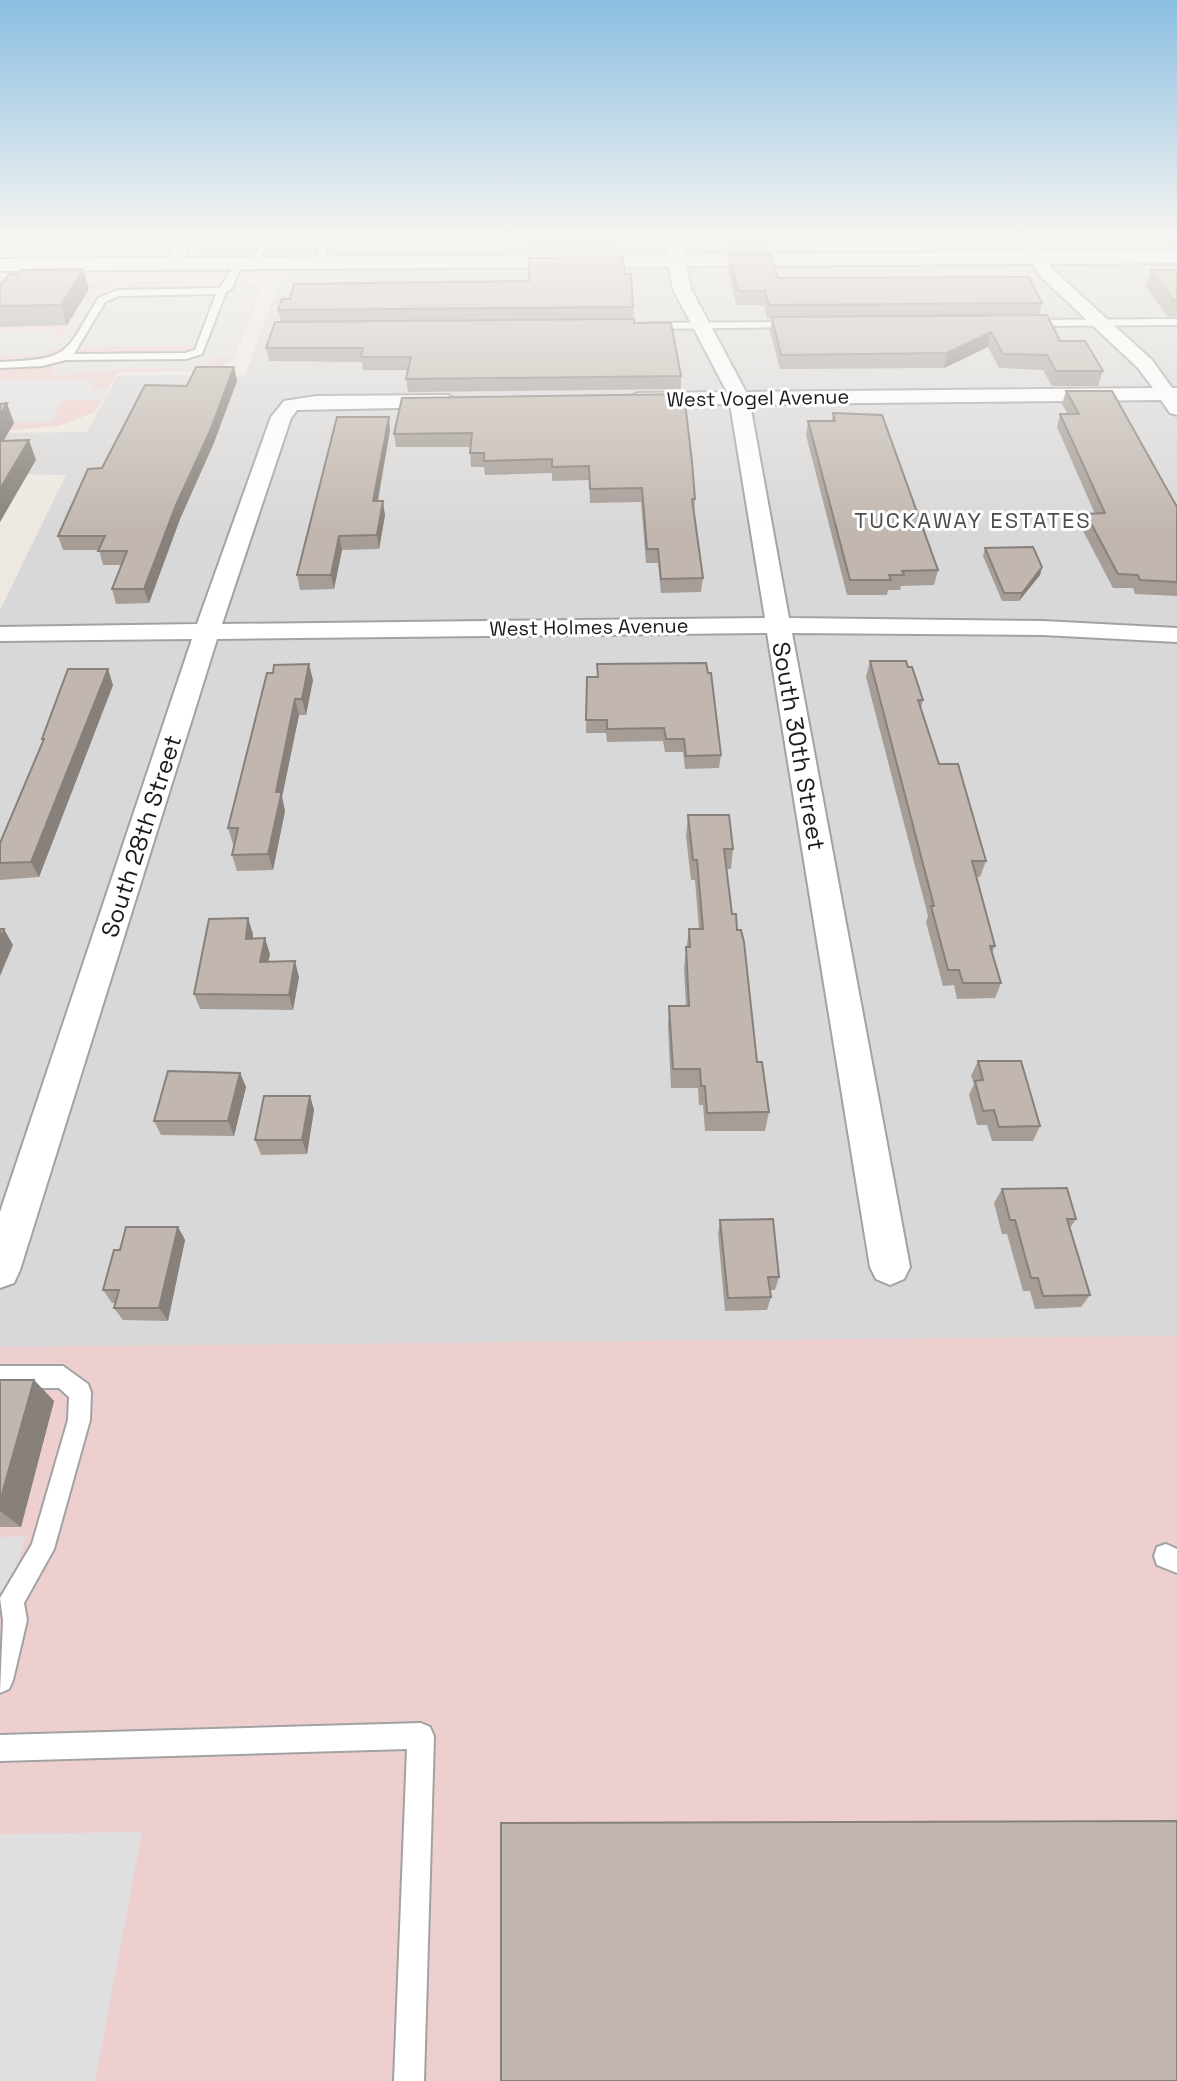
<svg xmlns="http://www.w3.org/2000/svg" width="1177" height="2081" font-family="'Space Grotesk',sans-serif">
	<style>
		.residential { fill: #d9d8d8 }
		.commercial { fill: #eecfcf }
		.parking { fill: #dfdfdf }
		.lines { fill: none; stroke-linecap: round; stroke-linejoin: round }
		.service-casing { stroke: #a2a2a2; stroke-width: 4 }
		.minor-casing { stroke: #a2a2a2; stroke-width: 4 }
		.tertiary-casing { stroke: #a2a2a2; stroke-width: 4 }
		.service { fill: #fff; fill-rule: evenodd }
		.minor { fill: #fff; fill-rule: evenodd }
		.tertiary { fill: #fff; fill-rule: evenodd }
		.wall { fill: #a69d97 }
		.shaded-wall { fill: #87807b }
		.building { fill: #c1b7b0; stroke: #87807b; stroke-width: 2 }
		.labels { text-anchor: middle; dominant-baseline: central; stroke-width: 6; stroke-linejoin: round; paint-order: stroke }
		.far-street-label { font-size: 20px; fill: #1b1b1b; stroke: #fff }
		.far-neighbourhood-label { font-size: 22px; letter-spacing: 2px; fill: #4e4e4e; stroke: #fff }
		.street-label { font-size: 24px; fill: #1b1b1b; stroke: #fff }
	</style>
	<rect width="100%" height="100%" fill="#ede8e0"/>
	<!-- residential -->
	<path class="residential" d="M198 237H1177V251L209 257 192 252Z
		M1177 264V1336L0 1347V610L66 475 0 474V433L87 432 117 376 245 375 284 270Z"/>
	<!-- commercial -->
	<path class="commercial" d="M82 282H245L262 286 233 361 210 370 118 372 95 412 59 426 0 431V304Z
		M1177 1336V2081H0V1347Z"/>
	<!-- parking -->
	<path class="parking" d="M112 283H242L241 287H259L232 358H212L208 369H132L52 376 56 352 191 351 192 346 49 348 44 355 0 356V331H56L53 337 61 338 89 289H109Z
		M0 380H94L90 389H107L102 400H64L50 422H0L5 409 0 408Z
		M26 1536 13 1576 0 1593V1537Z
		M142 1832 95 2081H0V1834Z"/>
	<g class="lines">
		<defs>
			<path id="service" d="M261 237H269L259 263 252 265Z
				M323 237H331L322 263 318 266 314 263Z
				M236 261 243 263 232 288 226 292 202 354 186 359 66 360 42 366 0 368V362C70 359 64 356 98 298L118 290 220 288ZM216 294 195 350 185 353 74 354 105 302 119 296Z
				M1177 319V325L1028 326 1023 323 1028 320Z
				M794 322 797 323V327L648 329 643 326 648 323Z
				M0 1366H63L88 1384 91 1392 90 1420 54 1549 24 1603 27 1620 13 1680 9 1689 0 1693 3 1620 0 1598 32 1544 68 1420 69 1397 59 1388H0Z
				M1166 1544 1177 1549V1573L1157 1565 1154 1556 1157 1547Z
				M421 1723 430 1727 434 1736 424 2081H394L407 1749 0 1761V1735Z"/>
			<path id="minor" d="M178 237H194L179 268H167L165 264Z
				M664 237H680L691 289 746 392 1153 388 1138 368 1040 276 1016 237H1032L1052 269 1152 360 1172 388H1177V415L1170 413 1161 400 750 404 789 618 1043 621 1177 628V642L1043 635 792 633 910 1267 904 1279 890 1285 876 1279 870 1267 767 633 217 639 20 1270 14 1283 0 1288V1212L192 639 0 641V627L197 624 271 417 284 401 316 396 448 395 458 401 448 407 297 410 291 418 222 624 765 618 730 404 637 405 627 399 637 393 727 392 673 289Z"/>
			<path id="tertiary" d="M1177 251V263L0 271V259Z"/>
		</defs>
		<!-- service casing -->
		<use href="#service" class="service-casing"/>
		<!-- minor casing -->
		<use href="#minor" class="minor-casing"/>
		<!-- tertiary casing -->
		<use href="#tertiary" class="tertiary-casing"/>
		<!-- service -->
		<use href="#service" class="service"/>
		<!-- minor -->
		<use href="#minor" class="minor"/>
		<!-- tertiary -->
		<use href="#tertiary" class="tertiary"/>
	</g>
	<!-- wall -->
	<path class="wall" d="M220 237H259L255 246H221Z
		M267 237H313L310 246H269Z
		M530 237H621V252H530Z
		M722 237H766L765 251H724Z
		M1163 237H1177V249L1172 248Z
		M729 255 778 278 1042 303 1039 315 1060 341 1103 371 1098 386H1052L1043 370 999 368 988 347 944 368 780 369 770 331 772 319H767L764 305H736L728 269Z
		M1151 270H1177V317L1167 316 1145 286Z
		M625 274 633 307 634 323 681 376V389L408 392 406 379 408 370H363L362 362 269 361 266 348 281 322 278 310 529 281Z
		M0 286 89 289 67 325 0 327Z
		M234 367 237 381 213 445 180 519 149 603 116 604 112 589 122 565H103L99 550H63L58 536 187 386Z
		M1066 391 1177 507V596L1135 594 1133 588H1113L1081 527 1086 514H1095L1057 427 1060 414H1068L1062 404Z
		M402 398 695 499 694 513 703 578 701 592 661 593 658 563H646L641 502 590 503 589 480 552 481V473L485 475 484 467H471L470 447H396L394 434Z
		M833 413 938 570 934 585 901 586 900 590H888L887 595H847L806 435 808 421H832Z
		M390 430 378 501 385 515 379 549 342 550 334 589 300 590 297 575Z
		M985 548 1042 567 1040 575 1019 601H1002L983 556Z
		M870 661 908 667 923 700 921 708 939 764 986 861 980 877H977L995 946 992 953 1001 983 995 998 957 999 954 985 943 986 926 922 928 916 866 677Z
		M267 673 313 680 306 715H299L282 797 285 811 273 870 237 871 232 855 234 844H233L228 828Z
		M587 677 721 755 719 768 685 769 683 752H665L663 741 607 742 606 733H586Z
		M113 685 39 877 0 880V843L43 742 42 739Z
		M688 815 733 849 731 869H726L732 914 737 930 757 1062 769 1112 765 1131H705L703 1105H699L698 1088H671L668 1026 669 1006H686L684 967 689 929H699L695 880H691L686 836Z
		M253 934V939L270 954 268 961 299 977 293 1010 200 1009 194 994Z
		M978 1061 1040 1126 1033 1141H992L987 1125H977L969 1095 974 1084 971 1076Z
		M240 1073 246 1087 234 1136 161 1135 154 1121Z
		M310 1096 314 1110 307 1154 261 1155 255 1140Z
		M1002 1189 1076 1219 1070 1228 1090 1295 1081 1307 1035 1309 1030 1291H1023L1007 1234H1002L994 1203Z
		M720 1220 779 1277 775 1290H770L771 1297 767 1310 725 1311 718 1234Z
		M178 1227 185 1240 168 1321 123 1320 114 1308 115 1303H112L103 1290 120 1250Z
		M0 1380H34L54 1401 21 1527H0Z"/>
	<!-- shaded-wall -->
	<path class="shaded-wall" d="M253 237H259L255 246Z
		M83 269 89 289 67 325 61 305Z
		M991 332 988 347 944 368 947 353Z
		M234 367 237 381 213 445 180 519 149 603 144 589 176 505Z
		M7 403 14 423 0 447V415Z
		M389 417 390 430 375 515 373 501Z
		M29 440 36 460 0 522V489Z
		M383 501 385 515 379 549 377 535Z
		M339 536 342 550 334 589 331 575Z
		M1042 567 1040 575 1019 601 1022 593Z
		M309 664 313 680 306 715 302 699Z
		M108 669 113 685 39 877 31 862Z
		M295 699 299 715 282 797 285 811 273 870 268 854 276 792Z
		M248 918 253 934 251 954 246 939Z
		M4 929 13 945 0 976V939Z
		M265 938 270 954 265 977 260 962Z
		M295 961 299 977 293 1010 289 995Z
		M240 1073 246 1087 234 1136 228 1121Z
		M310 1096 314 1110 307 1154 302 1140Z
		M178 1227 185 1240 168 1321 159 1308Z
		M34 1380 54 1401 21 1527 0 1511V1501Z"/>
	<!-- building -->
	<path class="building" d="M530 237H621V239L530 240Z
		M729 255H771L778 278 1029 277 1042 303 769 305 765 291H738Z
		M623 257 625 274H631L633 307 278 310 282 299H290L294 284 529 281V258Z
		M83 269 61 305 0 306V286L9 274H19L22 270Z
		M1151 270H1177V300H1173Z
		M1047 315 1060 341H1085L1103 371H1056L1047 355 1003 354 991 332 947 353 781 355 772 317Z
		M634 319V323H671L681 376 406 379 411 357H361L363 348H266L275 322Z
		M196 367H234L210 431 176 505 144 589H112L127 551H98L105 536H58L88 469 102 468 145 385 187 386Z
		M1066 391H1112L1177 507V582L1140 580 1138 575 1118 574 1086 514 1105 513 1060 414H1079Z
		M684 394 692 462 695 499H692L703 578 661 579 658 549H647L642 488 590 489 589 466 552 467V459L484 461V453H470L472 433 394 434 402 398Z
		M7 403 0 415V404Z
		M833 413 882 415 938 570 902 571 904 575H889L891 580H850L808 421H835Z
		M337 417H389L373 501H383L377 535 339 536 331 575H297Z
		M29 440 0 489V441Z
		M1033 547 1042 567 1022 593H1004L985 548Z
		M870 661H906L908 667H912L923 700H918L939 764H958L986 861H972L995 946H990L1001 983H963L959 970H948L931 906H934Z
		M706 663 708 673H711L721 755 686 756 684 739H666L664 728 607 729V720H586L587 677H598L597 664Z
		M309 664 302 699H295L276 792H281V795L268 854 232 855 238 828H228L267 673H273L274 665Z
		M68 669H108L31 862 0 863V843L44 739H42Z
		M688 815H729L733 849H724L732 914H736L737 930H741L744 942 757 1062H762L769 1112 707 1113 705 1086H701L700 1069H673L669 1006H689L686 947H690L689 929H703L697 860H693Z
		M248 918 246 939 265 938 260 962 295 961 289 995 194 994 209 919Z
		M0 929H4L0 939Z
		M978 1061H1021L1040 1126 999 1127 994 1110 983 1111 975 1081 983 1080Z
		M168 1071 240 1073 228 1121H154Z
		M264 1096H310L302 1140H255Z
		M1067 1188 1076 1219H1067L1090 1295 1043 1296 1038 1278H1031L1015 1220H1010L1002 1189Z
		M773 1219 779 1277H768L771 1297 728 1298 720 1220Z
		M126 1227H178L159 1308H114L119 1290H103L114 1250H120Z
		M0 1380H34L0 1501Z
		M1177 1821V2081H501V1823Z"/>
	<!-- sky -->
	<linearGradient id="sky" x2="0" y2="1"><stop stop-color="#8bbfe2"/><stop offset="0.45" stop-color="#f7f5f1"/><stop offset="1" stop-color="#f7f5f1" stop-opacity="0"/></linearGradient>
	<rect width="1177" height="529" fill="url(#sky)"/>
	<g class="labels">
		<!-- far-street labels -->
		<g class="far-street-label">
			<text transform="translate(758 398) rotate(-1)">West Vogel Avenue</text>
			<text transform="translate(589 627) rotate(-1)">West Holmes Avenue</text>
		</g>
		<!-- far-neighbourhood labels -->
		<g class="far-neighbourhood-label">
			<text x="973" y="520">TUCKAWAY ESTATES</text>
		</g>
		<!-- street labels -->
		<g class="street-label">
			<text transform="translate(799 746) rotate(80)">South 30th Street</text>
			<text transform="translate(141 836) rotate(-72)">South 28th Street</text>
		</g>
	</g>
</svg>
